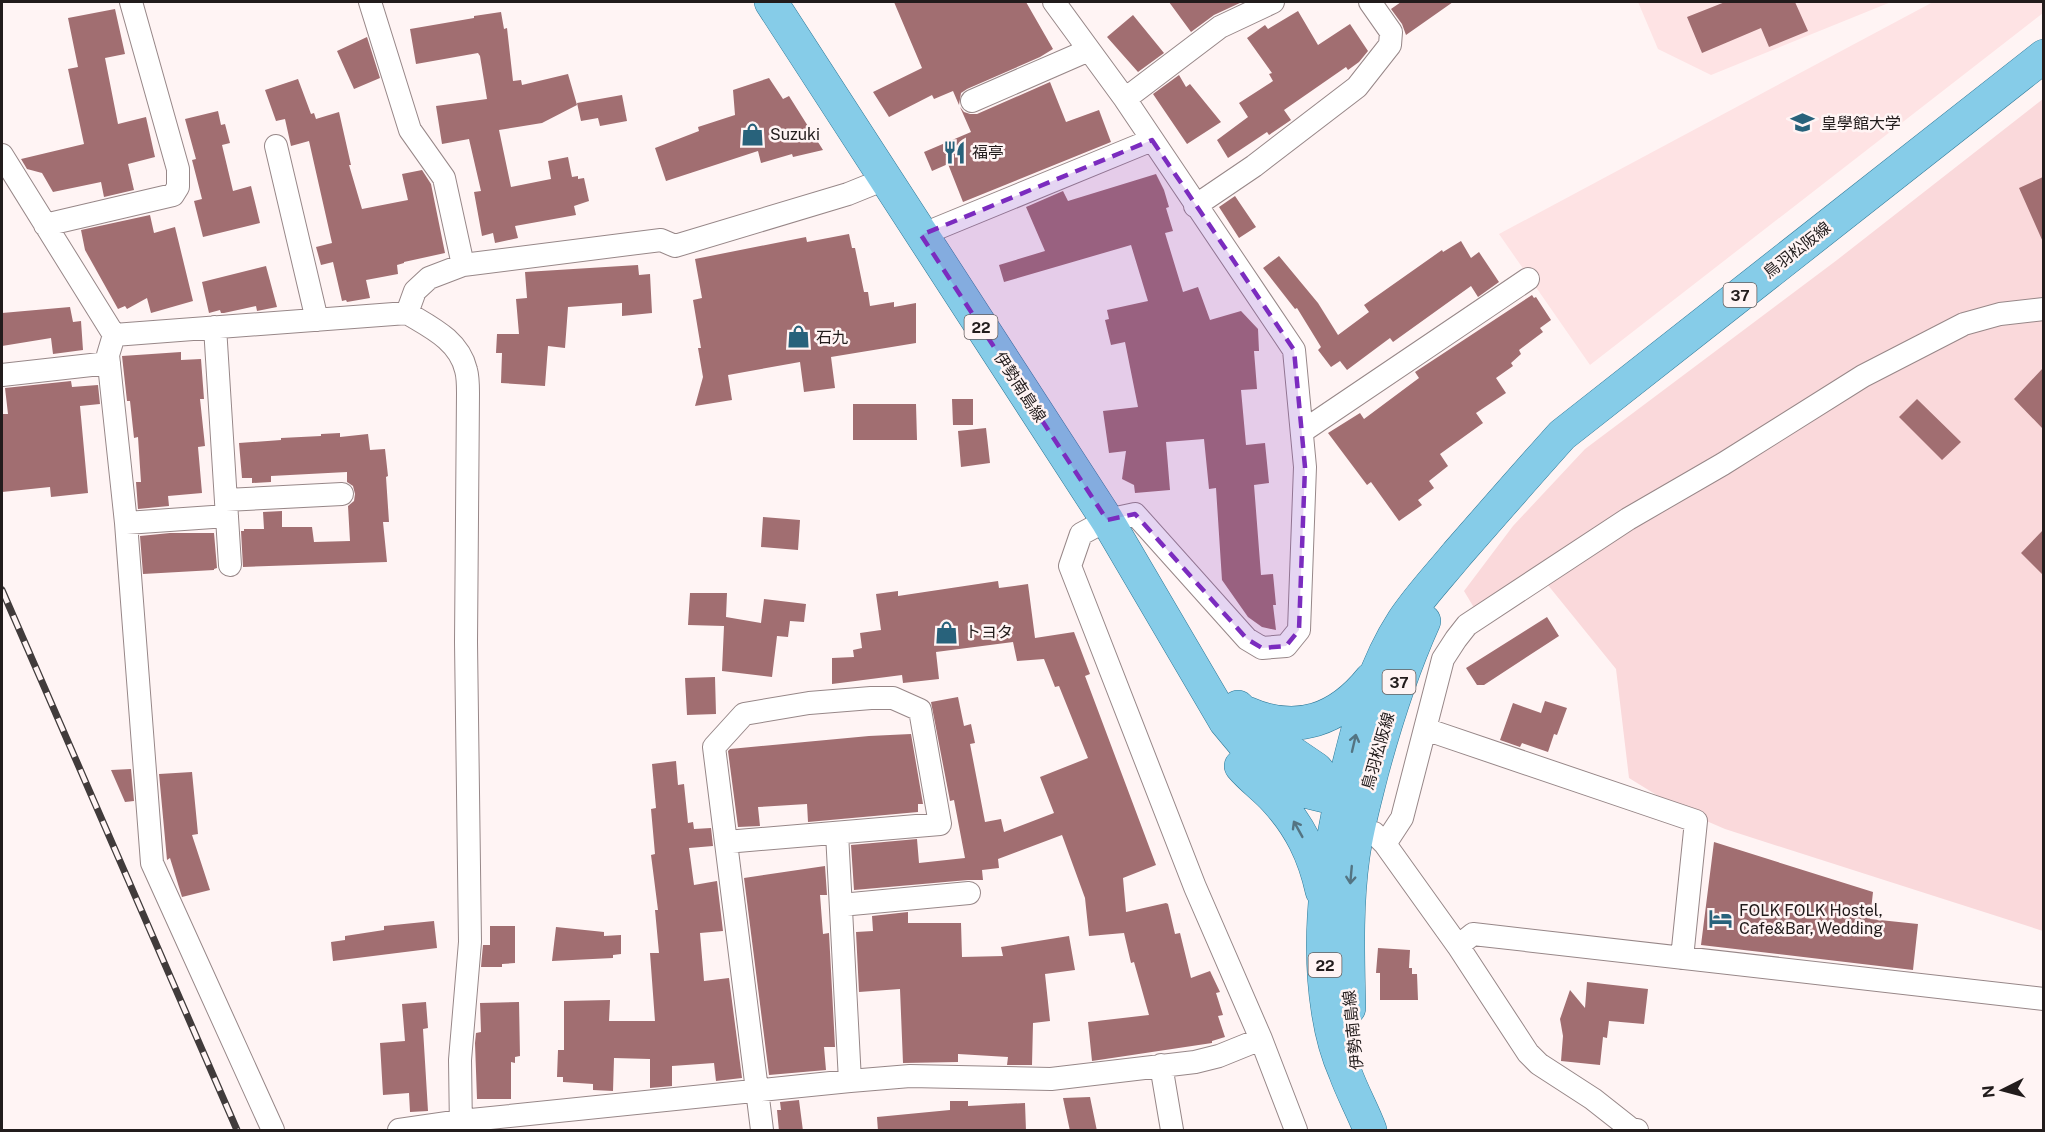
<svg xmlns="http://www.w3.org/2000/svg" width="2045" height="1132" font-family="'Public Sans','Noto Sans JP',sans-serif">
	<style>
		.built { fill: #fee3e4 }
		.green { fill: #fad9db }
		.building { fill: #a16e71 }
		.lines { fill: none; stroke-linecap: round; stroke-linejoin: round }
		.minor-casing { stroke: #978788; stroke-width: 24 }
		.primary-casing { stroke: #2e7897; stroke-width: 34 }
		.minor { stroke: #fff; stroke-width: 22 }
		.primary { stroke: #86cce8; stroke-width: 33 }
		.rail-casing { stroke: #413b3b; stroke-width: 7 }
		.rail { stroke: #fff4f4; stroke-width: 4.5; stroke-dasharray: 14; stroke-linecap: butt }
		.oneway { stroke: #547482 }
		.marked { fill: #7b2cbf; fill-opacity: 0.2; stroke: #7b2cbf; stroke-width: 4.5; stroke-dasharray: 12 8; stroke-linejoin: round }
		.labels { text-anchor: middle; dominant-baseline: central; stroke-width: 5; stroke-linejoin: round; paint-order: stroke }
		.shield { fill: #fff4f4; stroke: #645d5d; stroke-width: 1.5 }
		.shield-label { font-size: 15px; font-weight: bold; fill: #221c1c }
		.poi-label { font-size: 16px; fill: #221c1c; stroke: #fff4f4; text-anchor: start }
		.street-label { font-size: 16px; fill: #221c1c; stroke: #fff4f4 }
	</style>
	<rect width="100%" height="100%" fill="#fff4f4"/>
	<!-- built -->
	<path class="built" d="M1638 2H1891L1711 75 1658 49Z
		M1933 2H2043V13L1590 365 1499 234Z"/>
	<!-- green -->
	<path class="green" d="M2043 99V931L1725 829 1681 810 1629 778 1616 669 1543 579 1482 621 1464 591 1513 526 1585 449 1837 260Z"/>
	<!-- building -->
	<path class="building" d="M894 2H1026L1053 49 1040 57 967 89 961 93 959 105 953 91 934 99 932 95 889 117 873 92 922 68Z
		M1169 2H1242L1214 15 1191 32Z
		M1401 2H1453L1406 35 1402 24 1391 9Z
		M1725 2H1795L1808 31 1769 47 1761 28 1702 53 1687 17Z
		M115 9 125 54 105 58 118 124 146 117 155 157 128 164 134 190 104 197 101 182 53 192 42 173 27 169 21 159 84 144 68 69 78 67 68 18Z
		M1298 11 1318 45 1350 24 1368 51 1359 62 1348 70 1346 67 1284 110 1291 120 1269 135 1267 132 1228 158 1217 140 1248 117 1239 103 1273 81 1269 74 1272 73 1247 38 1265 25 1268 29Z
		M501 12 504 29 507 28 513 81 521 80 522 85 568 74 577 105 542 123 499 130 511 187 551 179 548 161 568 157 572 177 578 176V179L584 178 589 201 574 206 576 215 515 226 518 238 495 243 493 233 482 236 474 192 481 191 469 139 442 144 436 106 487 99 480 56 478 53 416 64 410 29 474 18V16Z
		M1133 15 1164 53 1138 72 1107 37Z
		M367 37 380 78 354 89 337 51Z
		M1179 75 1186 87 1190 84 1221 122 1187 144 1153 94Z
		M769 78 783 99 789 96 823 150 793 157 792 154 761 163 758 151 666 181 655 148 699 131 698 127 735 115 733 90Z
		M298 79 311 114 314 113 316 119 339 112 351 165H349L362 209 408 200 402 174 422 170 431 184 445 253 404 262V263L397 265 398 274 366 280 370 298 347 302 346 300 342 301 333 262 321 265 316 247 332 243 309 141 291 146 285 119 276 121 265 90Z
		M1050 82 1066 122 1099 110 1111 142 963 202 948 164 932 171 924 152 971 132 960 107 964 112 970 114H977Z
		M622 95 627 121 600 126 598 118 581 121 577 103Z
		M218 111 221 125 225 124 230 143 222 145 233 191 251 186 260 223 203 237 194 201 202 199 192 160 196 159 185 119Z
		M1156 174 1164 190 1169 207 1166 208 1173 231 1165 233 1183 292 1198 287 1210 320 1241 311 1258 329 1259 351H1254L1257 389 1241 390 1246 445 1265 443 1269 483 1254 485 1261 575 1273 574 1276 605H1273L1276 630 1262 627 1248 617 1222 580 1216 488 1209 489 1204 439 1166 442 1170 490 1135 493 1134 485 1122 479 1126 451 1109 453 1103 411 1138 407 1125 342 1111 345 1105 320 1109 319 1107 310 1148 301 1131 245 1004 282 999 265 1045 251 1026 207 1063 191 1068 201Z
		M2043 177V242L2019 188Z
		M1235 196 1256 227 1239 238 1219 207Z
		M150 215 154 233 175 227 193 301 151 313 147 298 127 309 125 306 118 309 85 250 81 230Z
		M849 234 852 248H855L864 292H868L870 306 894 302V307L916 303V343L831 357 835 388 804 392 800 362 728 375 732 400 695 406 703 377 698 348H701L693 300 702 298 695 259 806 237 807 242Z
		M1461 241 1471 258 1479 252 1499 282 1478 297 1471 286 1393 342 1390 338 1347 370 1340 361 1331 367 1318 350 1321 347 1297 308 1295 309 1263 268 1279 256 1318 303 1338 335 1369 312 1364 305 1442 250 1443 252Z
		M638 265 639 275 650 274 652 313 622 316V303L568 307 565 348 548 346 545 386 501 383 502 353H496L497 334H519L516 299 527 298 525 272Z
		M266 266 277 307 257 311 256 306 224 313H221L220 310 209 313 202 282Z
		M1532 295 1534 298 1536 297 1551 320 1540 328 1543 332 1519 350 1521 354 1511 363 1513 366 1496 378 1506 393 1476 413 1483 423 1440 454 1448 466 1429 481 1434 488 1418 500 1422 505 1399 521 1371 482 1367 485 1328 433 1360 413 1364 419 1419 378 1415 372Z
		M70 307 73 322 81 321 83 350 53 354 51 338 2 346V313Z
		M181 352V360L201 359 204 399H200L205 446 198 447 202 493 168 496 169 506 138 509 136 482H141L138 437 134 438 130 401H127L122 356Z
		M2043 368V429L2014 399Z
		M71 381 72 387 98 385 100 404 80 406 88 493 51 497 50 487 2 492V414H8L5 388Z
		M952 399H973V425H953Z
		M1917 399 1961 442 1942 460 1899 417Z
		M853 404H916L917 440H853Z
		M986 428 990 463 961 467 958 431Z
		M340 433V437L368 434 370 450 385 449 388 476 386 477 389 522H383L387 562 243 567 241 531H244V529H264L263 512 282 511V527H312L314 542 350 541 348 506 354 501 355 494 353 486 347 482V472L271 476V482L252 483V478H242L239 443 281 440V438L321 436V434Z
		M763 517 800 520 798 550 761 547Z
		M2043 530V575L2021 553Z
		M170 533H214L217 568 214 569V570L143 574 140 536Z
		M998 581 999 588 1028 584 1035 638 1074 632 1090 674 1085 676 1156 865 1123 878 1126 912 1166 903 1168 904 1175 934 1180 933 1191 978 1210 971 1220 992 1216 993 1223 1015 1218 1016 1225 1037 1212 1041V1043L1092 1061 1088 1022 1149 1015 1134 962 1131 963 1124 933 1089 936 1085 898 1062 835 998 859 999 868 982 870 983 880H968L854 890 851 845 917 839 919 863 965 858 954 800 950 801 931 702 958 697 964 726 971 724 975 743 970 744 985 822 1001 819 1004 832 1054 813 1040 777 1088 758 1059 686 1055 687 1044 659 1017 661 1013 642 936 652 939 679 903 683 902 675 832 684V658L854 657 853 650 862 648 860 633 881 630 876 594 898 591V596Z
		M690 593H727L726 617 761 623 764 599 806 604 804 622 790 621 788 637 777 636 772 677 722 671 724 626 688 625Z
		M1547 617 1559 636 1484 685H1477L1466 668Z
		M715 677 716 714 687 715 685 678Z
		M1545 701 1567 708 1557 735 1554 734 1548 752 1522 743 1520 747 1500 740 1513 703 1541 713Z
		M911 734 923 804H918V812L808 822 807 804 758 807 760 826 738 827 728 751 730 749 869 736Z
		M676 761 678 785 684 784 688 823 693 822 694 829 711 828 713 846 689 848 694 885 717 881 723 931 700 933 704 981 729 978 742 1078 716 1081 714 1063 672 1066V1086L650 1088V1059L614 1058 613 1091 593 1090V1084L563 1082V1077H557L558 1050H564V1001L610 1000 609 1021H655L650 953H659L655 910H658L651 855 655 854 651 809 656 808 652 764Z
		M131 769 134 801 125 802 111 770Z
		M192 772 198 834 192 835 210 890 182 897 170 858 167 860 159 774Z
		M1714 842 1873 892 1870 919 1918 924 1913 970 1701 945Z
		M825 866 827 895H820L823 934 829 933 835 1047H824L826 1070 769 1075 744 878Z
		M908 912V923H961L962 957 1003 956 1001 947 1069 936 1075 970 1045 974 1050 1021 1033 1023 1032 1065H1007L1008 1057 958 1054V1062L903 1063 900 989 859 992 856 932 873 931 872 916Z
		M434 921 437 948 333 961 331 942 345 940V936L384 930V926Z
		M490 926H515V963L502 964V967H481L483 945H490Z
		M556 927 604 932V936L621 935V954L613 955V958L552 961Z
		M1378 948 1410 950 1409 968H1412V974H1417L1418 1000H1380V973H1376Z
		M1587 982 1648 989 1644 1024 1609 1021 1607 1038 1603 1037 1600 1065 1561 1061 1563 1036 1560 1019 1570 990 1585 1008Z
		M426 1002 428 1028 423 1029 428 1111 410 1112 409 1093 383 1095 380 1043 405 1041 402 1004Z
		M519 1002 520 1056 515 1057V1063L511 1062V1099H477L475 1043 476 1033 481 1032 480 1003Z
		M1090 1097 1097 1131H1070L1063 1098Z
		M799 1100 803 1131H779L777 1110H781L780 1102Z
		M950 1101H968V1106L1025 1103 1026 1131H878L877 1117 950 1110Z"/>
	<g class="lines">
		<defs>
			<path id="minor" d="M370 2 410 130 444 178 463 265
				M1054 2 1125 99 1294 350 1305 467 1299 630 1286 646 1262 648 1247 639 1135 514 1107 520 1081 534 1070 566 1195 887 1261 1039 1296 1130
				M1125 99 1220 27 1273 2
				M972 101 1089 50
				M276 146 317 320
				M2 155 114 335 407 313 415 291 429 278 463 265 661 240 675 246 848 194 885 179
				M1195 206 1254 166 1357 87 1390 45 1391 32 1370 2
				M45 225 173 195 178 187V169L131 2
				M921 235 1152 140
				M407 313C430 327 459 340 466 370 468 377 468 385 468 393L466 642 470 942 460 1060 461 1130
				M215 327 230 565
				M114 335 108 355 126 523 152 863 273 1130
				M2 375 109 363
				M1303 431 1528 279
				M226 500 342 494
				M126 523 227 516
				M1425 729 1696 821 1682 958
				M837 833 850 1081
				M1374 833 1385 844 1458 946 1473 934 2044 999
				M726 842 940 824 920 710 893 698H871L809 703 744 714 714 747 762 1130
				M1385 844 1402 818 1443 659 1456 639 1467 625 1628 519 1723 464 1863 376 1964 324 2000 314 2044 309
				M841 905 969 893
				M1458 946 1528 1053 1539 1064 1593 1099 1631 1129 1637 1130
				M1161 1065 1172 1130
				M399 1130 461 1121 850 1081 910 1076 1051 1079 1195 1062 1219 1056 1261 1039"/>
			<path id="primary" d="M771 2 1107 520 1225 721 1250 751 1304 791 1341 800
				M1238 707 1266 735 1316 769 1346 805
				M1247 713C1297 735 1338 720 1371 679
				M1241 766C1251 778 1264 787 1275 799 1300 826 1314 855 1322 891
				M1349 1008C1348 957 1346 907 1353 857 1357 828 1365 800 1372 772 1386 720 1402 670 1424 621
				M1370 1130C1363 1111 1352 1092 1345 1072 1337 1054 1331 1031 1328 1011 1315 929 1330 844 1349 764 1361 715 1375 664 1403 621 1419 597 1439 576 1457 554 1492 514 1527 474 1562 435L2044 56"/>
		</defs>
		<!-- minor casing -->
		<use href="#minor" class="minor-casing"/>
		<!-- primary casing -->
		<use href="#primary" class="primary-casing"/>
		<!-- minor -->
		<use href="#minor" class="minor"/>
		<!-- primary -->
		<use href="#primary" class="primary"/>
		<defs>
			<path id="rail" d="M2 590 237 1130"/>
		</defs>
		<!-- rail casing -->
		<use href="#rail" class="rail-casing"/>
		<!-- rail -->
		<use href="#rail" class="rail"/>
	</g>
	<!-- one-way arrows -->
	<defs><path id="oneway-shaft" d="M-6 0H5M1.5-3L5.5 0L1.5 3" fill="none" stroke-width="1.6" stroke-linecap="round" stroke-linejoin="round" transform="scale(1.5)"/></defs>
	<g class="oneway">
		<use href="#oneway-shaft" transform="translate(1354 743) rotate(-77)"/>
		<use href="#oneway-shaft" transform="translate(1298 829) rotate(-119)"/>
		<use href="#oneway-shaft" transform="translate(1351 875) rotate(95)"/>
	</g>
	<!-- marked area -->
	<path class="marked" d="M1152 140 1294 350 1305 467 1299 630 1286 646 1262 648 1247 639 1135 514 1107 520 921 235Z"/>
	<!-- icons -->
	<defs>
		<symbol id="university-bare" viewBox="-9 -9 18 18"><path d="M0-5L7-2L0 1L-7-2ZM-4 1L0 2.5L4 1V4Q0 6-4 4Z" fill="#28627b" stroke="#fff4f4" stroke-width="2.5" paint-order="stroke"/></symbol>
		<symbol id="shop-bare" viewBox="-9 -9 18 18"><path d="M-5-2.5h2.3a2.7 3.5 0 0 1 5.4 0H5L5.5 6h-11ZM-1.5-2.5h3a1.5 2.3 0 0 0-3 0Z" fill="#28627b" stroke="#fff4f4" stroke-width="2.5" paint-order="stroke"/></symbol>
		<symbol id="restaurant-bare" viewBox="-9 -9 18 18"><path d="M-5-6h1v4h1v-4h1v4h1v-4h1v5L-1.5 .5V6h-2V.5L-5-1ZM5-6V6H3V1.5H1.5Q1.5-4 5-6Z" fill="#28627b" stroke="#fff4f4" stroke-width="2.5" paint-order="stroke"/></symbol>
		<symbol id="hotel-bare" viewBox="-9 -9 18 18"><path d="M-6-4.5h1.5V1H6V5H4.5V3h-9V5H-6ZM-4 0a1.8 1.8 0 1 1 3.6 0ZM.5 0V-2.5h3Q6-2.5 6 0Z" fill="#28627b" stroke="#fff4f4" stroke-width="2.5" paint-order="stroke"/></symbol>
	</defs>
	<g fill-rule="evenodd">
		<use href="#university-bare" x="1786" y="106" width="33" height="33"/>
		<use href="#shop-bare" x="736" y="118" width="33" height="33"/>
		<use href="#restaurant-bare" x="938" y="136" width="33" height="33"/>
		<use href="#shop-bare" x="782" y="320" width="33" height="33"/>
		<use href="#shop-bare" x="930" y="616" width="33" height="33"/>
		<use href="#hotel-bare" x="1704" y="902" width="33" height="33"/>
	</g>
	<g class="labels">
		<!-- shield labels -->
		<g class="shield">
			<rect x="1723.5" y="283" width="33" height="24" rx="4.5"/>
			<rect x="964.5" y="315" width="33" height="24" rx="4.5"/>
			<rect x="1382.5" y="670" width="33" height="24" rx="4.5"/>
			<rect x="1308.5" y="953" width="33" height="24" rx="4.5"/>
		</g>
		<g class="shield-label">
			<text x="1740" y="295">37</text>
			<text x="981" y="327">22</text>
			<text x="1399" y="682">37</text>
			<text x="1325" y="965">22</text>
		</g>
		<!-- poi labels -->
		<g class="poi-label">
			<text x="1821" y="123">皇學館大学</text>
			<text x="770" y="134">Suzuki</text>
			<text x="972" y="152">福亭</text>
			<text x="816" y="337">石九</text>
			<text x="965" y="632">トヨタ</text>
			<text x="1739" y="910">FOLK FOLK Hostel,<tspan x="1739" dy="18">Cafe&amp;Bar, Wedding</tspan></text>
		</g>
		<!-- street labels -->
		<g class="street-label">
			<text transform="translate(1797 250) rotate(-38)">鳥羽松阪線</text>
			<text transform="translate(1020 387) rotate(57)">伊勢南島線</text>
			<text transform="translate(1378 751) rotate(-74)">鳥羽松阪線</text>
			<text transform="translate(1353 1030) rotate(-96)">伊勢南島線</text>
		</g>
	</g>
	<!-- border -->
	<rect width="2045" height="1132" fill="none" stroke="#221c1c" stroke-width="6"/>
	<!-- north arrow -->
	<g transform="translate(2003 1090) rotate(264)" stroke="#fff4f4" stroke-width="4.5" paint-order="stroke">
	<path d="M0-4.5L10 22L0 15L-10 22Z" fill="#221c1c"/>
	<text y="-9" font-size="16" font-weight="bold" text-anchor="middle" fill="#221c1c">N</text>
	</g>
</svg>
